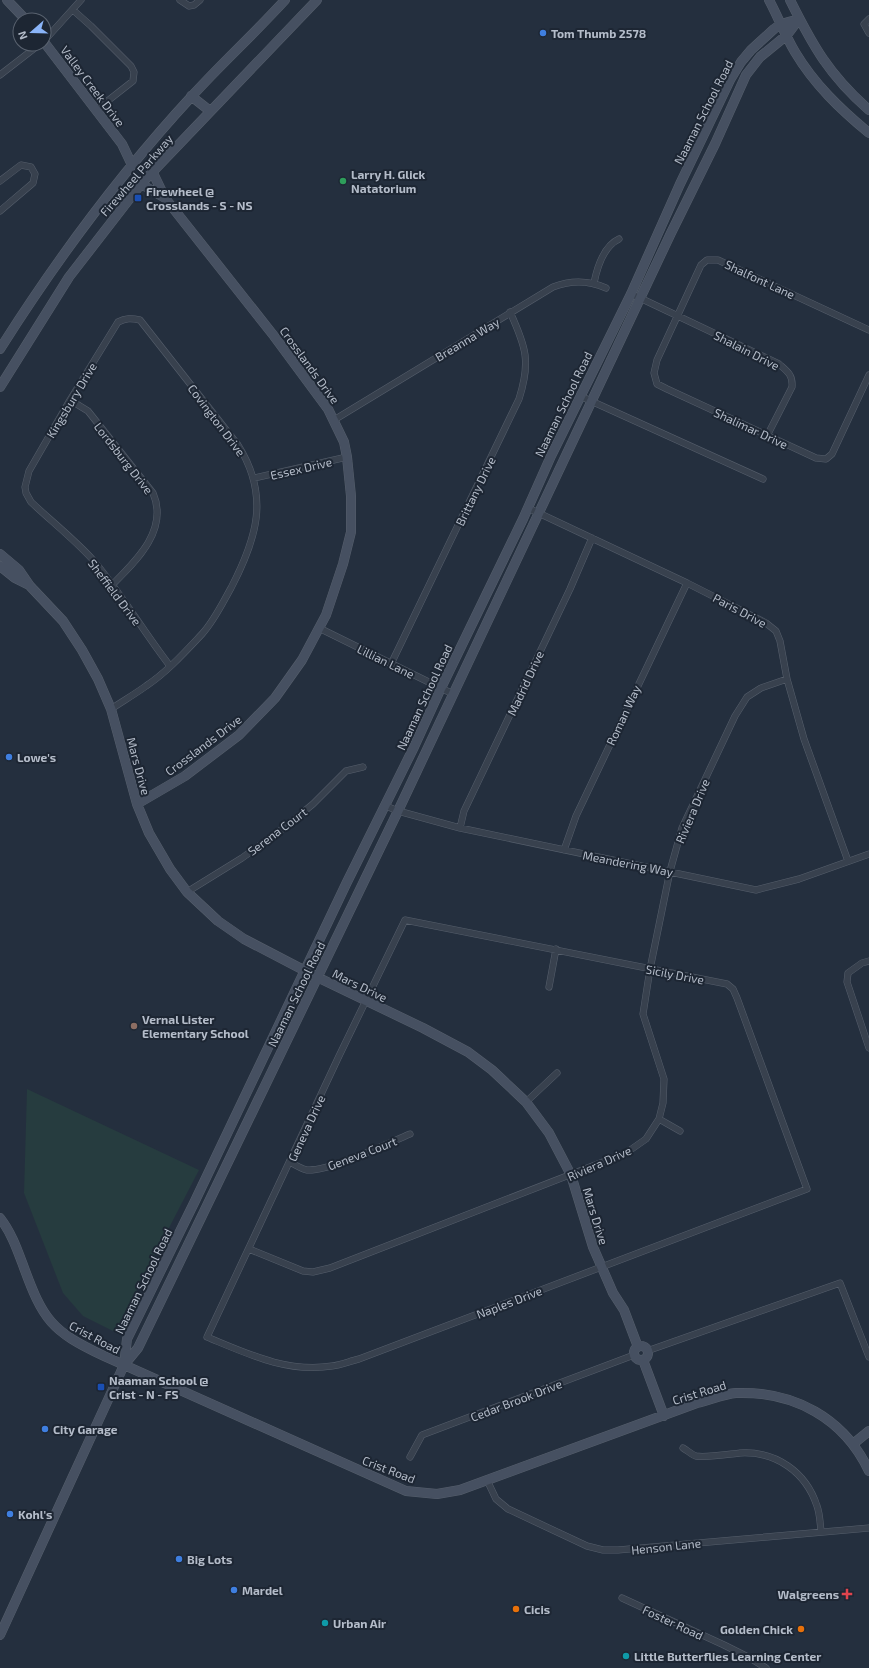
<svg xmlns="http://www.w3.org/2000/svg" width="869" height="1668" font-family="'Exo 2',sans-serif">
	<style>
		.green { fill: #263c3f }
		.lines { fill: none; stroke-linecap: round; stroke-linejoin: round }
		.street-casing { stroke: #565f6c; stroke-width: 7 }
		.secondary-casing { stroke: #565f6c; stroke-width: 10 }
		.street { stroke: #38414e; stroke-width: 6 }
		.secondary { stroke: #465061; stroke-width: 9 }
		.shop-dot { fill: #3f7fe0; stroke: #1d2633; stroke-width: 1.5 }
		.leisure-dot { fill: #2e9e5b; stroke: #1d2633; stroke-width: 1.5 }
		.transit-dot { fill: #1a4fb4; stroke: #1d2633; stroke-width: 1.5 }
		.education-dot { fill: #8d6e63; stroke: #1d2633; stroke-width: 1.5 }
		.health-dot { fill: #e0444e; stroke: #1d2633; stroke-width: 1.5 }
		.food-dot { fill: #e8710a; stroke: #1d2633; stroke-width: 1.5 }
		.culture-dot { fill: #0f9aa8; stroke: #1d2633; stroke-width: 1.5 }
		.labels { text-anchor: middle; dominant-baseline: central; stroke-width: 4; stroke-linejoin: round; paint-order: stroke }
		.poi-label { font-size: 12px; font-weight: bold; fill: #b4bcc9; stroke: #1d2633; text-anchor: start }
		.street-label { font-size: 12px; fill: #b4bcc9; stroke: #1d2633 }
	</style>
	<rect width="100%" height="100%" fill="#242f3e"/>
	<!-- green -->
	<path class="green" d="M27 1089 199 1170 115 1332 83 1316 63 1293 24 1193Z"/>
	<g class="lines">
		<defs>
			<path id="street" d="M180 0 189 6 194 5 200 0
				M73 10 91 26 131 66 134 72 133 81 96 110
				M869 19 864 24 869 33
				M44 41 81 0
				M0 75 40 44
				M0 181 21 165 31 167 35 174 33 183 0 211
				M594 283C597 268 604 246 619 239
				M631 294 640 298 779 364C788 372 793 375 792 387L767 436
				M869 330 718 260H707L701 265 657 360 654 373 657 384 667 389 816 458 826 459 832 454 869 375
				M580 396 763 479
				M70 400 88 411 153 493C169 530 136 561 112 585
				M334 420 553 287C571 280 588 280 606 288
				M254 478 347 457
				M528 508 687 583 766 623 776 631 780 641 787 679 804 739 848 861
				M319 628 453 694
				M391 664 519 399C531 362 526 347 510 312
				M111 709C123 701 135 694 146 686 167 672 185 652 202 634 214 621 222 604 231 588 257 538 270 496 238 445L140 320C131 318 126 318 118 322L70 400 29 471 25 487 26 493 31 502C51 521 74 539 93 560 121 593 143 631 170 666
				M386 806 398 811 460 828 756 890 799 879 869 854
				M460 828 464 811 570 589 592 538
				M564 850 576 816 687 583
				M187 892 242 858 285 827 313 804 346 771 363 767
				M405 920 727 984 733 989 737 998 807 1189 359 1359C350 1361 341 1365 332 1366 287 1373 248 1354 207 1337L339 1056Z
				M869 961 862 963 848 973 847 982 869 1048
				M549 987 556 949
				M526 1102 557 1073
				M659 1119 680 1131
				M290 1162C295 1165 302 1169 307 1170 328 1172 388 1143 410 1134
				M249 1249 303 1271 313 1272 330 1268 626 1153 646 1139 659 1119 663 1103 664 1079 643 1014 650 969 670 871 682 828 735 716 747 697 761 688 787 679
				M647 1351 840 1283 869 1357
				M683 1448C687 1450 692 1455 696 1456 705 1458 730 1454 740 1453 776 1451 806 1472 817 1506 820 1514 820 1523 821 1531
				M410 1457 422 1435 634 1355
				M487 1480 496 1499 508 1509 587 1546 603 1550H618L869 1528
				M622 1598 724 1645 750 1658 766 1668"/>
			<path id="secondary" d="M7 0 26 20
				M769 0C778 17 785 35 795 52 814 84 840 109 869 133
				M790 0C813 46 829 75 869 110
				M44 42 122 144 132 165
				M191 96 210 111
				M141 184 165 198
				M0 349C57 259 120 174 192 96 222 63 255 33 285 0
				M0 387 69 277 141 184 317 0
				M0 554 19 570 30 586 63 621 82 650 98 679 111 709 137 804 149 833 170 869 187 892 218 921 244 939 317 977 423 1028 468 1052 492 1070 526 1102 549 1133 571 1175 593 1247 613 1293 624 1310 638 1347
				M0 566 15 578 29 585
				M137 804 185 776 239 735 275 698 302 660 326 615 343 564 351 532V496L347 457 344 442 328 409 274 336 165 198 152 171
				M0 1218C11 1232 17 1249 23 1265 43 1320 51 1331 104 1356L406 1491 437 1494 460 1490 697 1403C710 1400 724 1394 736 1393 794 1391 844 1418 869 1471
				M634 1353a7 7 0 1 1 14 0a7 7 0 1 1-14 0Z
				M643 1360 664 1416
				M124 1365 127 1339 194 1203 347 882 414 747 441 688 523 519 551 456 631 294 680 184 730 80 741 62 751 50 774 29 781 24 799 19
				M853 1444 869 1431
				M0 1635 124 1365 138 1348 398 811 671 233 715 144 746 75 760 57 787 35 799 19"/>
		</defs>
		<!-- street casing -->
		<use href="#street" class="street-casing"/>
		<!-- secondary casing -->
		<use href="#secondary" class="secondary-casing"/>
		<!-- street -->
		<use href="#street" class="street"/>
		<!-- secondary -->
		<use href="#secondary" class="secondary"/>
	</g>
	<!-- markers -->
	<g class="shop-dot">
		<circle cx="543" cy="33" r="4"/>
		<circle cx="9" cy="757" r="4"/>
		<circle cx="45" cy="1429" r="4"/>
		<circle cx="10" cy="1514" r="4"/>
		<circle cx="179" cy="1559" r="4"/>
		<circle cx="234" cy="1590" r="4"/>
	</g>
	<circle class="leisure-dot" cx="343" cy="181" r="4"/>
	<g class="transit-dot">
		<rect x="134" y="194" width="8" height="8" rx="2"/>
		<rect x="97" y="1383" width="8" height="8" rx="2"/>
	</g>
	<circle class="education-dot" cx="134" cy="1026" r="4"/>
	<path class="health-dot" d="M845 1588h4v4h4v4h-4v4h-4v-4h-4v-4h4z"/>
	<g class="food-dot">
		<circle cx="516" cy="1609" r="4"/>
		<circle cx="801" cy="1629" r="4"/>
	</g>
	<g class="culture-dot">
		<circle cx="325" cy="1623" r="4"/>
		<circle cx="626" cy="1656" r="4"/>
	</g>
	<g class="labels">
		<!-- poi labels -->
		<g class="poi-label">
			<text x="551" y="33">Tom Thumb 2578</text>
			<text x="351" y="174">Larry H. Glick<tspan x="351" dy="14">Natatorium</tspan></text>
			<text x="146" y="191">Firewheel @<tspan x="146" dy="14">Crosslands - S - NS</tspan></text>
			<text x="17" y="757">Lowe's</text>
			<text x="142" y="1019">Vernal Lister<tspan x="142" dy="14">Elementary School</tspan></text>
			<text x="109" y="1380">Naaman School @<tspan x="109" dy="14">Crist - N - FS</tspan></text>
			<text x="53" y="1429">City Garage</text>
			<text x="18" y="1514">Kohl's</text>
			<text x="187" y="1559">Big Lots</text>
			<text x="242" y="1590">Mardel</text>
			<text x="839" y="1594" text-anchor="end">Walgreens</text>
			<text x="524" y="1609">Cicis</text>
			<text x="333" y="1623">Urban Air</text>
			<text x="793" y="1629" text-anchor="end">Golden Chick</text>
			<text x="634" y="1656">Little Butterflies Learning Center</text>
		</g>
		<!-- street labels -->
		<g class="street-label">
			<text transform="translate(93 86) rotate(53)">Valley Creek Drive</text>
			<text transform="translate(703 112) rotate(-63)">Naaman School Road</text>
			<text transform="translate(136 175) rotate(-49)">Firewheel Parkway</text>
			<text transform="translate(760 279) rotate(25)">Shalfont Lane</text>
			<text transform="translate(467 339) rotate(-31)">Breanna Way</text>
			<text transform="translate(747 350) rotate(27)">Shalain Drive</text>
			<text transform="translate(310 365) rotate(54)">Crosslands Drive</text>
			<text transform="translate(71 400) rotate(-59)">Kingsbury Drive</text>
			<text transform="translate(563 404) rotate(-64)">Naaman School Road</text>
			<text transform="translate(217 420) rotate(53)">Covington Drive</text>
			<text transform="translate(751 428) rotate(25)">Shalimar Drive</text>
			<text transform="translate(124 458) rotate(52)">Lordsburg Drive</text>
			<text transform="translate(301 468) rotate(-13)">Essex Drive</text>
			<text transform="translate(475 491) rotate(-64)">Brittany Drive</text>
			<text transform="translate(115 592) rotate(53)">Sheffield Drive</text>
			<text transform="translate(740 610) rotate(28)">Paris Drive</text>
			<text transform="translate(386 661) rotate(26)">Lillian Lane</text>
			<text transform="translate(525 683) rotate(-65)">Madrid Drive</text>
			<text transform="translate(424 697) rotate(-65)">Naaman School Road</text>
			<text transform="translate(623 715) rotate(-65)">Roman Way</text>
			<text transform="translate(203 745) rotate(-37)">Crosslands Drive</text>
			<text transform="translate(139 766) rotate(75)">Mars Drive</text>
			<text transform="translate(692 811) rotate(-67)">Riviera Drive</text>
			<text transform="translate(277 831) rotate(-37)">Serena Court</text>
			<text transform="translate(628 863) rotate(11)">Meandering Way</text>
			<text transform="translate(675 974) rotate(11)">Sicily Drive</text>
			<text transform="translate(360 985) rotate(26)">Mars Drive</text>
			<text transform="translate(296 994) rotate(-64)">Naaman School Road</text>
			<text transform="translate(306 1128) rotate(-65)">Geneva Drive</text>
			<text transform="translate(362 1153) rotate(-21)">Geneva Court</text>
			<text transform="translate(599 1163) rotate(-24)">Riviera Drive</text>
			<text transform="translate(596 1216) rotate(73)">Mars Drive</text>
			<text transform="translate(143 1281) rotate(-64)">Naaman School Road</text>
			<text transform="translate(509 1302) rotate(-21)">Naples Drive</text>
			<text transform="translate(95 1337) rotate(28)">Crist Road</text>
			<text transform="translate(699 1392) rotate(-17)">Crist Road</text>
			<text transform="translate(516 1400) rotate(-21)">Cedar Brook Drive</text>
			<text transform="translate(389 1469) rotate(21)">Crist Road</text>
			<text transform="translate(666 1546) rotate(-6)">Henson Lane</text>
			<text transform="translate(673 1622) rotate(25)">Foster Road</text>
		</g>
	</g>
	<!-- north arrow -->
	<g transform="translate(32 32) rotate(250)"><circle r="19" fill="#1d2633" stroke="#59626f"/>
	<path d="M0-3L7 15L0 10L-7 15Z" fill="#8ab4f8"/>
	<text y="-6" font-size="11" font-weight="bold" text-anchor="middle" fill="#b4bcc9">N</text>
	</g>
</svg>
